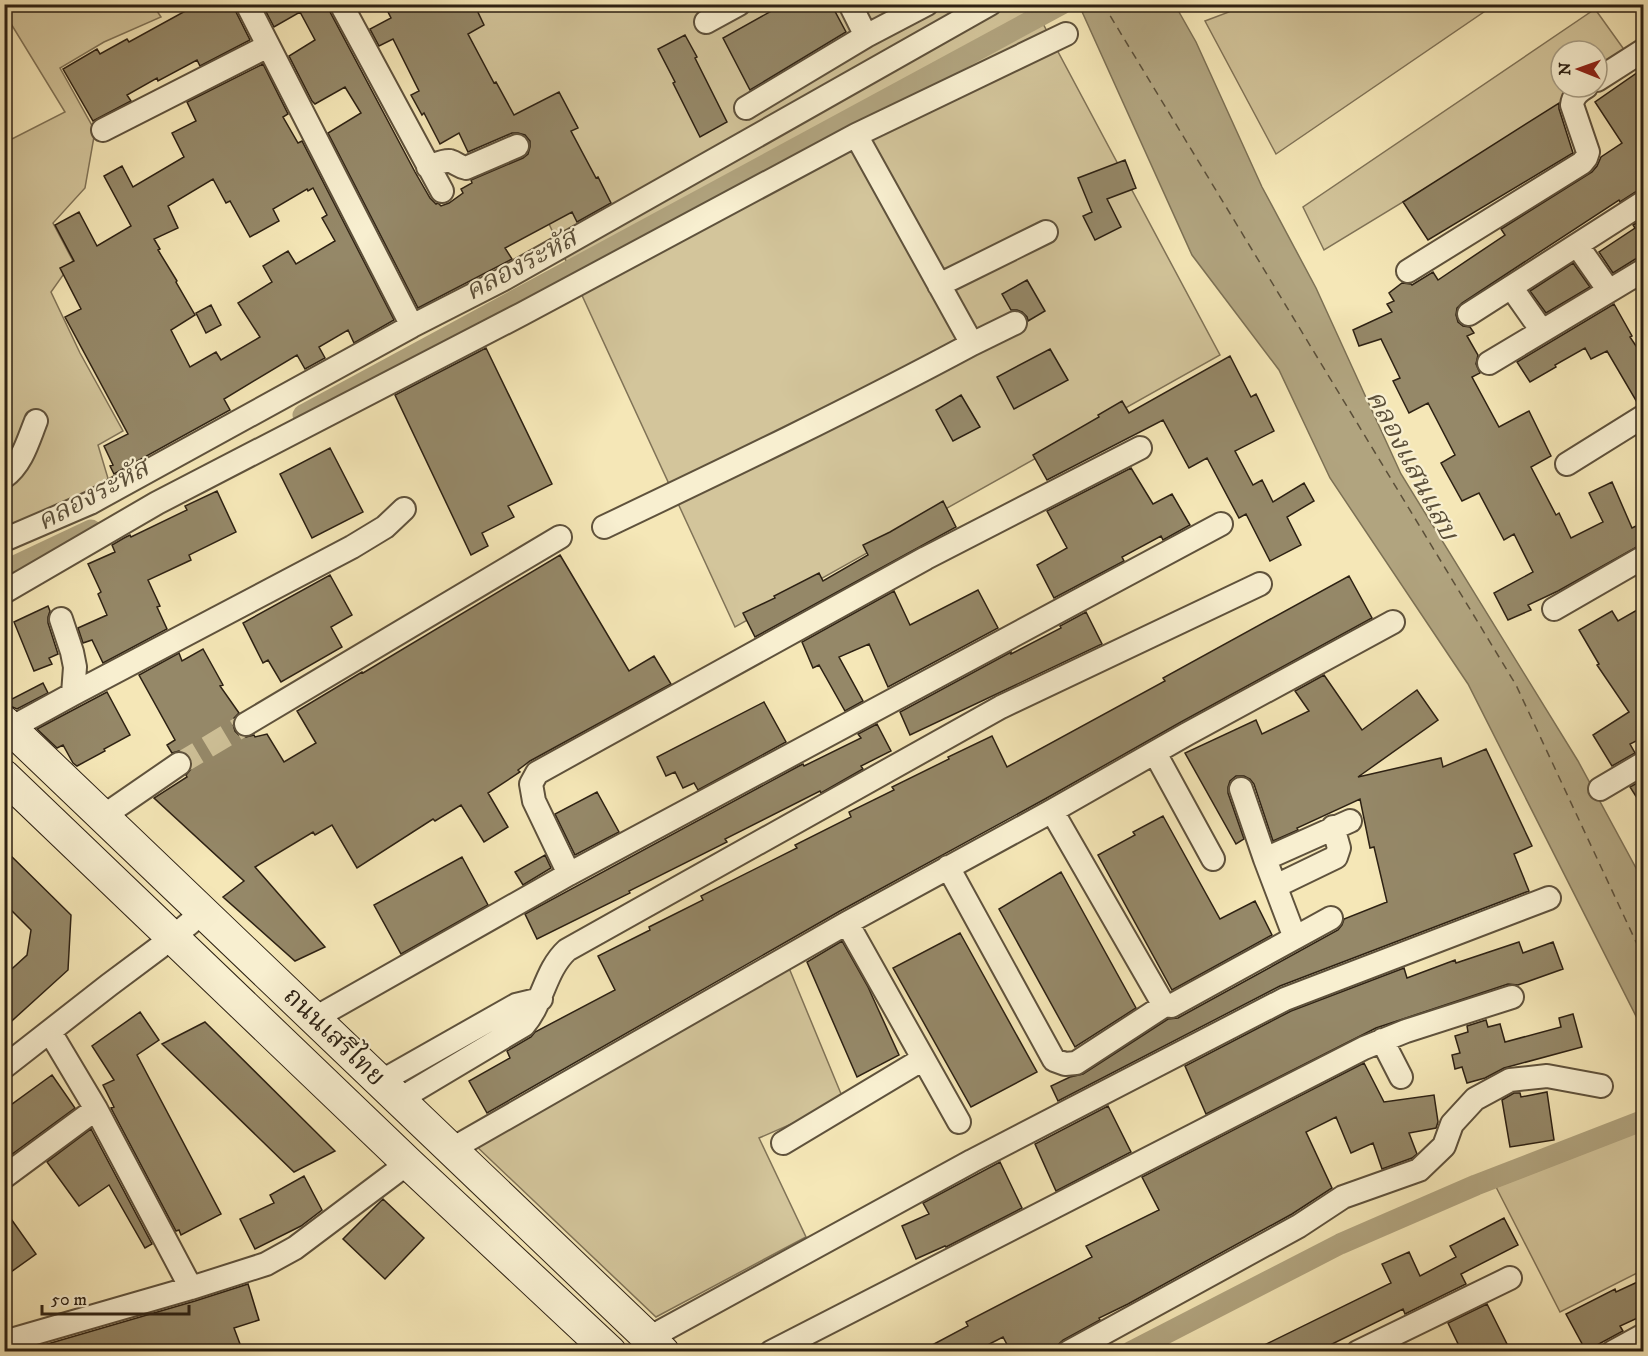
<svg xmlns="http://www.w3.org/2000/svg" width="1648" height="1356" font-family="'IM FELL DW Pica','Noto Serif Thai',serif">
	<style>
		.green { fill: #d3c59b; stroke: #807357; stroke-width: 1.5 }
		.water { fill: #b1a47f; stroke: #7c7054; stroke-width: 1.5 }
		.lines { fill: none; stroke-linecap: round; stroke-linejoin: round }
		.canal { stroke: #b1a47f; stroke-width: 21 }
		.ferry { stroke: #5b4f39; stroke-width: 1.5; stroke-dasharray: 8 6; stroke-linecap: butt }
		.building { fill: #958868; stroke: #2d2113; stroke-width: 1.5; fill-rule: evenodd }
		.minor-tunnel { stroke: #cdbf96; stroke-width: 22; stroke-dasharray: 22 11; stroke-linecap: butt }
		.minor-casing { stroke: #5f523c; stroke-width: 26 }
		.secondary-casing { stroke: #2d2113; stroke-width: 34 }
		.minor { stroke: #f8efd0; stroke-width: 22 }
		.secondary { stroke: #f8efd0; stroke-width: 32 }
		.labels { text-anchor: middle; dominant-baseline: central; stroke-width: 4.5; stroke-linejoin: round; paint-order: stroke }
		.street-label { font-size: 26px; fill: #2d2113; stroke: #f8efd0 }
		.water-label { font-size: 27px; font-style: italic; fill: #5b4f39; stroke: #f8efd0 }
	</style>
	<rect width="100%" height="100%" fill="#f5e7b7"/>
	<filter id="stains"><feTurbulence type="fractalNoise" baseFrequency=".00333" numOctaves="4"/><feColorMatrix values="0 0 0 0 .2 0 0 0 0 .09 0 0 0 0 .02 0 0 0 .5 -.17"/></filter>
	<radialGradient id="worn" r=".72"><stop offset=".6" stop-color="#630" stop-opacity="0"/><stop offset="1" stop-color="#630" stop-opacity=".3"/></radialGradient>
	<!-- green -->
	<path class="green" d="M5 5H153L161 17 104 42 60 68 95 131 85 188 53 223 73 261 51 292 80 353 123 431 98 445 110 485 4 538V143L65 112 5 14Z
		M448 5H1033L1220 355 735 627Z
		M1234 5V4L1494 5 1276 154 1205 21 1229 12Z
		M1595 9 1633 62 1597 84V51H1561V87H1592L1324 250 1303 207Z
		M789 968 844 1101 759 1138 806 1237 656 1317 474 1144Z
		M1643 1130V1270L1560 1312 1496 1187Z"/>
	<!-- water -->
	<path class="water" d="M1079 5H1175L1196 42 1262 187 1316 288 1401 474 1578 761 1643 881V1030L1468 684 1330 478 1279 370 1192 255Z"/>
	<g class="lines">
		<!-- canal -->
		<path class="canal" d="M303 415 1062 4
			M4 571 91 530
			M1130 1352 1340 1244 1476 1185 1644 1120"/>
		<!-- ferry -->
		<path class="ferry" d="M1103 4 1516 685 1644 959"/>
	</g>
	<!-- building -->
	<path class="building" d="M198 4H234L235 10 250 40 200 66 197 60 158 81 157 78 127 95 131 101 93 121 63 69 97 49 100 54 127 39 129 42Z
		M262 4H328L329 10 415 172 430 198 436 204 438 203 441 206 449 203 463 193 461 189 472 183 471 180 523 158 528 154 530 147V141L525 135 518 133H512L468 152 459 133 440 144 424 113 422 115 411 95 419 91 393 39 379 46 370 29 391 18 384 4H474L484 25 468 34 494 83 496 82 514 115 559 92 578 128 571 131 596 178 598 177 611 203 577 222 572 212 505 248 512 259 418 308 328 133 361 113 345 87 315 104 312 101 289 56 315 40 300 12 274 27Z
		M784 4H831L846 32 750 90 723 38Z
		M685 35 697 57 695 58 727 122 700 137 673 83 675 82 658 49Z
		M263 64 288 114 283 117 298 143 302 141 394 320 354 343 348 330 319 347 325 358 305 369 297 355 224 399 230 410 114 474 110 466 113 465 104 446 128 434 65 317 81 309 60 268 74 261 55 225 79 212 97 246 131 226 104 176 122 166 133 187 184 157 172 133 196 121 187 102ZM213 179 226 203 230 201 250 237 279 221 273 209 307 189 308 191 313 188 327 215 322 218 335 241 296 264 288 251 263 266 272 282 238 303 260 337 221 360 216 352 190 367 171 330 195 315 176 282 177 281 158 250 160 249 154 239 178 228 168 206Z
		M1644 68V189L1637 191 1620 202 1619 200 1462 303 1457 308 1456 315 1458 322 1463 326 1470 327 1474 333 1467 336 1478 355 1476 364 1480 373 1472 377 1499 427 1529 411 1551 456 1531 467 1556 515 1559 513 1571 538 1603 522 1589 493 1612 482 1632 528 1636 526 1644 543 1558 591 1528 605 1531 610 1508 620 1494 593 1533 572 1514 534 1504 540 1479 493 1462 501 1441 463 1455 455 1428 403 1409 413 1393 381 1400 378 1381 339 1359 346 1353 330 1392 312 1387 304 1394 301 1389 293 1402 283 1411 284 1412 285 1433 272 1438 280 1505 235 1501 229 1592 172 1597 166 1601 157 1622 143 1595 102Z
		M1559 103V109L1573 153 1428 240 1403 202Z
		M1125 160 1136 188 1107 199 1121 227 1095 240 1083 216 1092 212 1078 178Z
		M1644 218V257L1637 258 1613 273 1599 252 1635 228 1633 225Z
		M1573 263 1590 287 1546 313 1530 291Z
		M1027 280 1045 311 1028 321 1027 317 1022 312 1017 310H1011L1002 294Z
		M1614 304 1632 336 1630 337 1644 358V403L1638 404 1607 351 1591 359 1585 348 1555 365 1556 367 1530 382 1517 362Z
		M211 305 221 325 206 333 196 313Z
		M486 348 552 484 508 506 514 517 482 533 488 546 471 555 395 395Z
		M1050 349 1068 380 1014 409 997 377Z
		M1230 356 1251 397 1256 394 1274 431 1235 451 1253 485 1262 480 1273 502 1304 483 1314 501 1287 517 1301 545 1270 561 1246 514 1239 518 1207 458 1189 468 1163 420 1047 480 1033 455 1099 417 1098 415 1122 401 1129 413Z
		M961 395 980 427 953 441 936 410Z
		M330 448 363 512 312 538 280 474Z
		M1131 468 1153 504 1172 494 1190 525 1163 540 1161 536 1122 557 1124 561 1054 598 1037 565 1067 548 1047 511Z
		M217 491 236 532 189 555 191 560 148 580 160 606 157 607 167 629 103 663 92 640 83 643 78 628 107 615 98 594 101 592 88 564 115 552 112 545 124 538 130 535 131 537 187 510 185 506Z
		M943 501 956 527 755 637 743 613 775 598 774 596 819 573 823 581 868 555 863 545 890 532Z
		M560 555 629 671 654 656 671 684 530 761 518 770 520 772 488 793 508 827 484 842 461 805 435 821 433 819 357 868 332 825 315 835 313 832 255 867 325 947 295 961 223 897 244 881 154 798 187 777 186 775 191 769 192 762 190 756 185 752 179 751 172 753 167 745 175 740 139 675 179 653 182 661 203 649 223 685 220 686 239 713 234 718 233 724 235 731 239 735 246 737 254 735 255 737 267 734 284 762 316 743 297 711 362 672 363 673Z
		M330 575 352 615 331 627 342 647 281 682 268 660 263 663 243 623Z
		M1349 576 1372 618 1181 722 1045 799 840 911 487 1113 469 1081 510 1058 507 1051 531 1037 535 1032 615 990 598 956 650 930 649 927 703 900 701 896 797 848 795 845 851 817 849 812 894 790 892 787 949 759 948 757 992 736 1007 767 1165 681 1163 678Z
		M978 590 998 628 888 687 869 644 839 657 863 701 845 711 819 665 813 668 802 642 894 591 910 625Z
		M48 606 50 611 48 617V623L58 654 49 658 52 664 34 671 14 622Z
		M1644 606V737L1630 744 1635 753 1612 766 1593 735 1629 712 1597 665 1599 664 1579 630 1612 611 1618 621Z
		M1086 612 1102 644 910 735 900 712 1011 652V654L1061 628 1060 626Z
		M1324 675 1362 730 1417 690 1438 720 1358 777 1441 758 1443 767 1486 749 1532 846 1514 854 1529 891 1280 986 1058 1101 1051 1086 1070 1077 1083 1074 1168 1019 1178 1018 1338 930 1342 925 1344 919 1387 902 1374 847 1370 848 1360 799 1297 828 1298 830 1273 841 1254 784 1250 779 1244 776H1236L1230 781 1228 787V793L1244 839 1236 844 1185 753 1256 720 1262 734 1309 711 1295 691Z
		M43 683 48 693 17 709 10 706 8 701Z
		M107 692 130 735 104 749 105 751 77 766 73 763 63 745 57 748 37 729Z
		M764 702 786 742 698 790 694 783 683 788 675 772 666 776 657 757Z
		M877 724 891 751 861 766 863 769 821 793 820 791 725 839 727 842 629 891 630 893 537 939 525 914 799 766 803 764 804 766 861 738 858 734Z
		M1644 779V809L1630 787Z
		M597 792 619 832 575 855 555 814Z
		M1163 816 1220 919 1255 901 1272 935 1172 990 1098 855 1135 835 1133 832Z
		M4 849 71 915 68 970 4 1028V976L27 955 31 930 4 903Z
		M545 855 551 868 523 885 515 872Z
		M462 857 488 905 401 954 374 905Z
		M1061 872 1136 1008 1075 1047 999 909Z
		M960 933 1037 1072 971 1107 893 968Z
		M842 941 868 987 899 1055 857 1077 807 962Z
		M1519 942 1523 953 1553 942 1563 969 1518 985 1508 984 1376 1028 1206 1114 1185 1066 1291 1011 1404 968 1407 978 1455 960 1456 963Z
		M140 1012 159 1040 137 1055 221 1214 181 1235 179 1230 176 1231 111 1108 114 1107 103 1085 114 1080 92 1046Z
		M1573 1014 1582 1047 1504 1068 1485 1078 1467 1083 1462 1067 1455 1069 1452 1055 1460 1053 1455 1036 1468 1032 1467 1026 1486 1020 1488 1027 1500 1024 1505 1042 1561 1027 1559 1018Z
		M205 1022 335 1151 294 1172 162 1044Z
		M1364 1063 1384 1102 1434 1095 1438 1122 1436 1128 1409 1133 1417 1154 1412 1158 1382 1169 1373 1143 1351 1153 1336 1117 1306 1132 1332 1188 1292 1214 1128 1304 1099 1318 1100 1320 1063 1340 1058 1345 1056 1349 1051 1352H1011L1003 1337 974 1352H919L968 1326 966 1322 1092 1257 1086 1246 1159 1210 1142 1177Z
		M52 1075 75 1108 4 1160V1110Z
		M1547 1092 1554 1140 1510 1147 1502 1100 1514 1093H1520L1521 1097Z
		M1108 1106 1131 1152 1056 1191 1035 1144Z
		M91 1129 152 1244 145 1248 109 1185 79 1206 47 1162Z
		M1000 1162 1022 1208 946 1247 945 1246 916 1259 902 1226 929 1214 923 1203Z
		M304 1176 322 1210 301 1226 255 1249 240 1219 274 1203 270 1195Z
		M383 1199 424 1238 385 1279 343 1239Z
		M4 1209 36 1254 4 1277Z
		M1504 1218 1518 1245 1461 1274 1466 1284 1405 1314 1403 1309 1316 1352H1250L1391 1283 1382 1264 1409 1252 1420 1276 1456 1257 1450 1246Z
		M1644 1279V1315L1620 1326 1623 1331 1586 1351 1566 1314 1615 1289 1616 1292Z
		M248 1284 259 1320 234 1328 243 1352H20L195 1301Z
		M1487 1304 1511 1352H1462L1448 1323Z"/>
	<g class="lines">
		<!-- minor-tunnel -->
		<path class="minor-tunnel" d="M179 764 246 724"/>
		<defs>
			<path id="minor" d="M247 4 412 326
				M341 4 442 191
				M850 4 866 36
				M706 22 739 4
				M1597 80 1644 50
				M746 108 866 36 927 4
				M103 130 268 46
				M428 167C435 165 443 160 450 161 457 163 459 167 466 168L517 146
				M1577 245 1609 291
				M1408 271 1582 163 1586 158 1588 152 1572 105C1573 96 1578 92 1586 87
				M939 285 1046 232
				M1511 287 1542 331
				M1469 314 1644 202
				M972 344 1015 323
				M1489 363 1644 270
				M1567 464 1644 416
				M4 477C22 464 28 441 36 421
				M604 527C728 468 851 409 972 344L856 135
				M4 540 90 503 412 326 502 280 990 4
				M4 592 157 503 522 314 856 135 1066 34
				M1554 609 1644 557
				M61 619 72 652 75 667 73 694
				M246 724 560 537
				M11 728 73 694 352 547 385 527 404 509
				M1155 753 1213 859
				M1241 789 1265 859 1295 938
				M1600 789 1644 763
				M1052 811 1162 1002 1165 1005 1171 1006 1331 918
				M102 817 179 764
				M1265 859 1350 821
				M948 867 1054 1060 1065 1064 1076 1063 1165 1005
				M569 874 534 801 531 784 537 773 926 558 1140 448
				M1276 886 1336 857 1339 848 1333 827
				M847 923 959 1122
				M315 1018 569 874 1221 524
				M50 1032 96 1109 191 1288
				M1382 1040 1401 1077
				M4 1067 109 985 172 938 203 912
				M380 1082 516 1005 541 999
				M400 1099 524 1025C543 1003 545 970 567 950L1001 707 1260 584
				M783 1143 923 1059
				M452 1149 847 923 1052 811 1187 734 1393 622
				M4 1177 96 1109
				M649 1338 972 1161 1285 999 1549 898
				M4 1342 191 1288 266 1264 295 1248 408 1163
				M771 1352 1364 1048 1406 1031 1512 997
				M1069 1352 1299 1226 1343 1197 1419 1170 1444 1146 1452 1124 1475 1099 1510 1080 1547 1076 1601 1086
				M1358 1352 1510 1278
				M1613 1352 1644 1335"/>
			<path id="secondary" d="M4 722 663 1352
				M4 776 408 1163 610 1352"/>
		</defs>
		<!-- minor casing -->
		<use href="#minor" class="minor-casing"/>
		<!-- secondary casing -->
		<use href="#secondary" class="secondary-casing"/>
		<!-- minor -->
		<use href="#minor" class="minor"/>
		<!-- secondary -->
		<use href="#secondary" class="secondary"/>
	</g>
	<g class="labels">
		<!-- street labels -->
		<g class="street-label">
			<text transform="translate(334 1037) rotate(44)">ถนนเสรีไทย</text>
		</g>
		<!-- water labels -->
		<g class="water-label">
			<text transform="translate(521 265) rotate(-28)">คลองระหัส</text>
			<text transform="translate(1412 465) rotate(62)">คลองแสนแสบ</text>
			<text transform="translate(93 495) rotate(-28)">คลองระหัส</text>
		</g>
	</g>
	<!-- margin -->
	<rect width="1648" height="1356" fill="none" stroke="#f5e7b7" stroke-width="24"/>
	<rect x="6" y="6" width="1636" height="1344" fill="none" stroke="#2d2113" stroke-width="3"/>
	<rect x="12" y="12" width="1624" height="1332" fill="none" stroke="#2d2113" stroke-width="1.5"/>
	<!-- north arrow -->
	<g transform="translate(1579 69) rotate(271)"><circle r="28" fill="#f8efd0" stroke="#a79d84" stroke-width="1.5"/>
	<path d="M0-4.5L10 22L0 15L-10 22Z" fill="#8f2418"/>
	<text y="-9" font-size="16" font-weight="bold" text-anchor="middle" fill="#2d2113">N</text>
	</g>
	<!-- scale -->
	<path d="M42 1305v9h147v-9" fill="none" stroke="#2d2113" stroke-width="3"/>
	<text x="51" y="1305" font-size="18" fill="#2d2113" stroke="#f8efd0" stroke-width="4.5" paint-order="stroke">50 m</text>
	<rect width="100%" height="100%" filter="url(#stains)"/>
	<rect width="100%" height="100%" fill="url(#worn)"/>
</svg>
